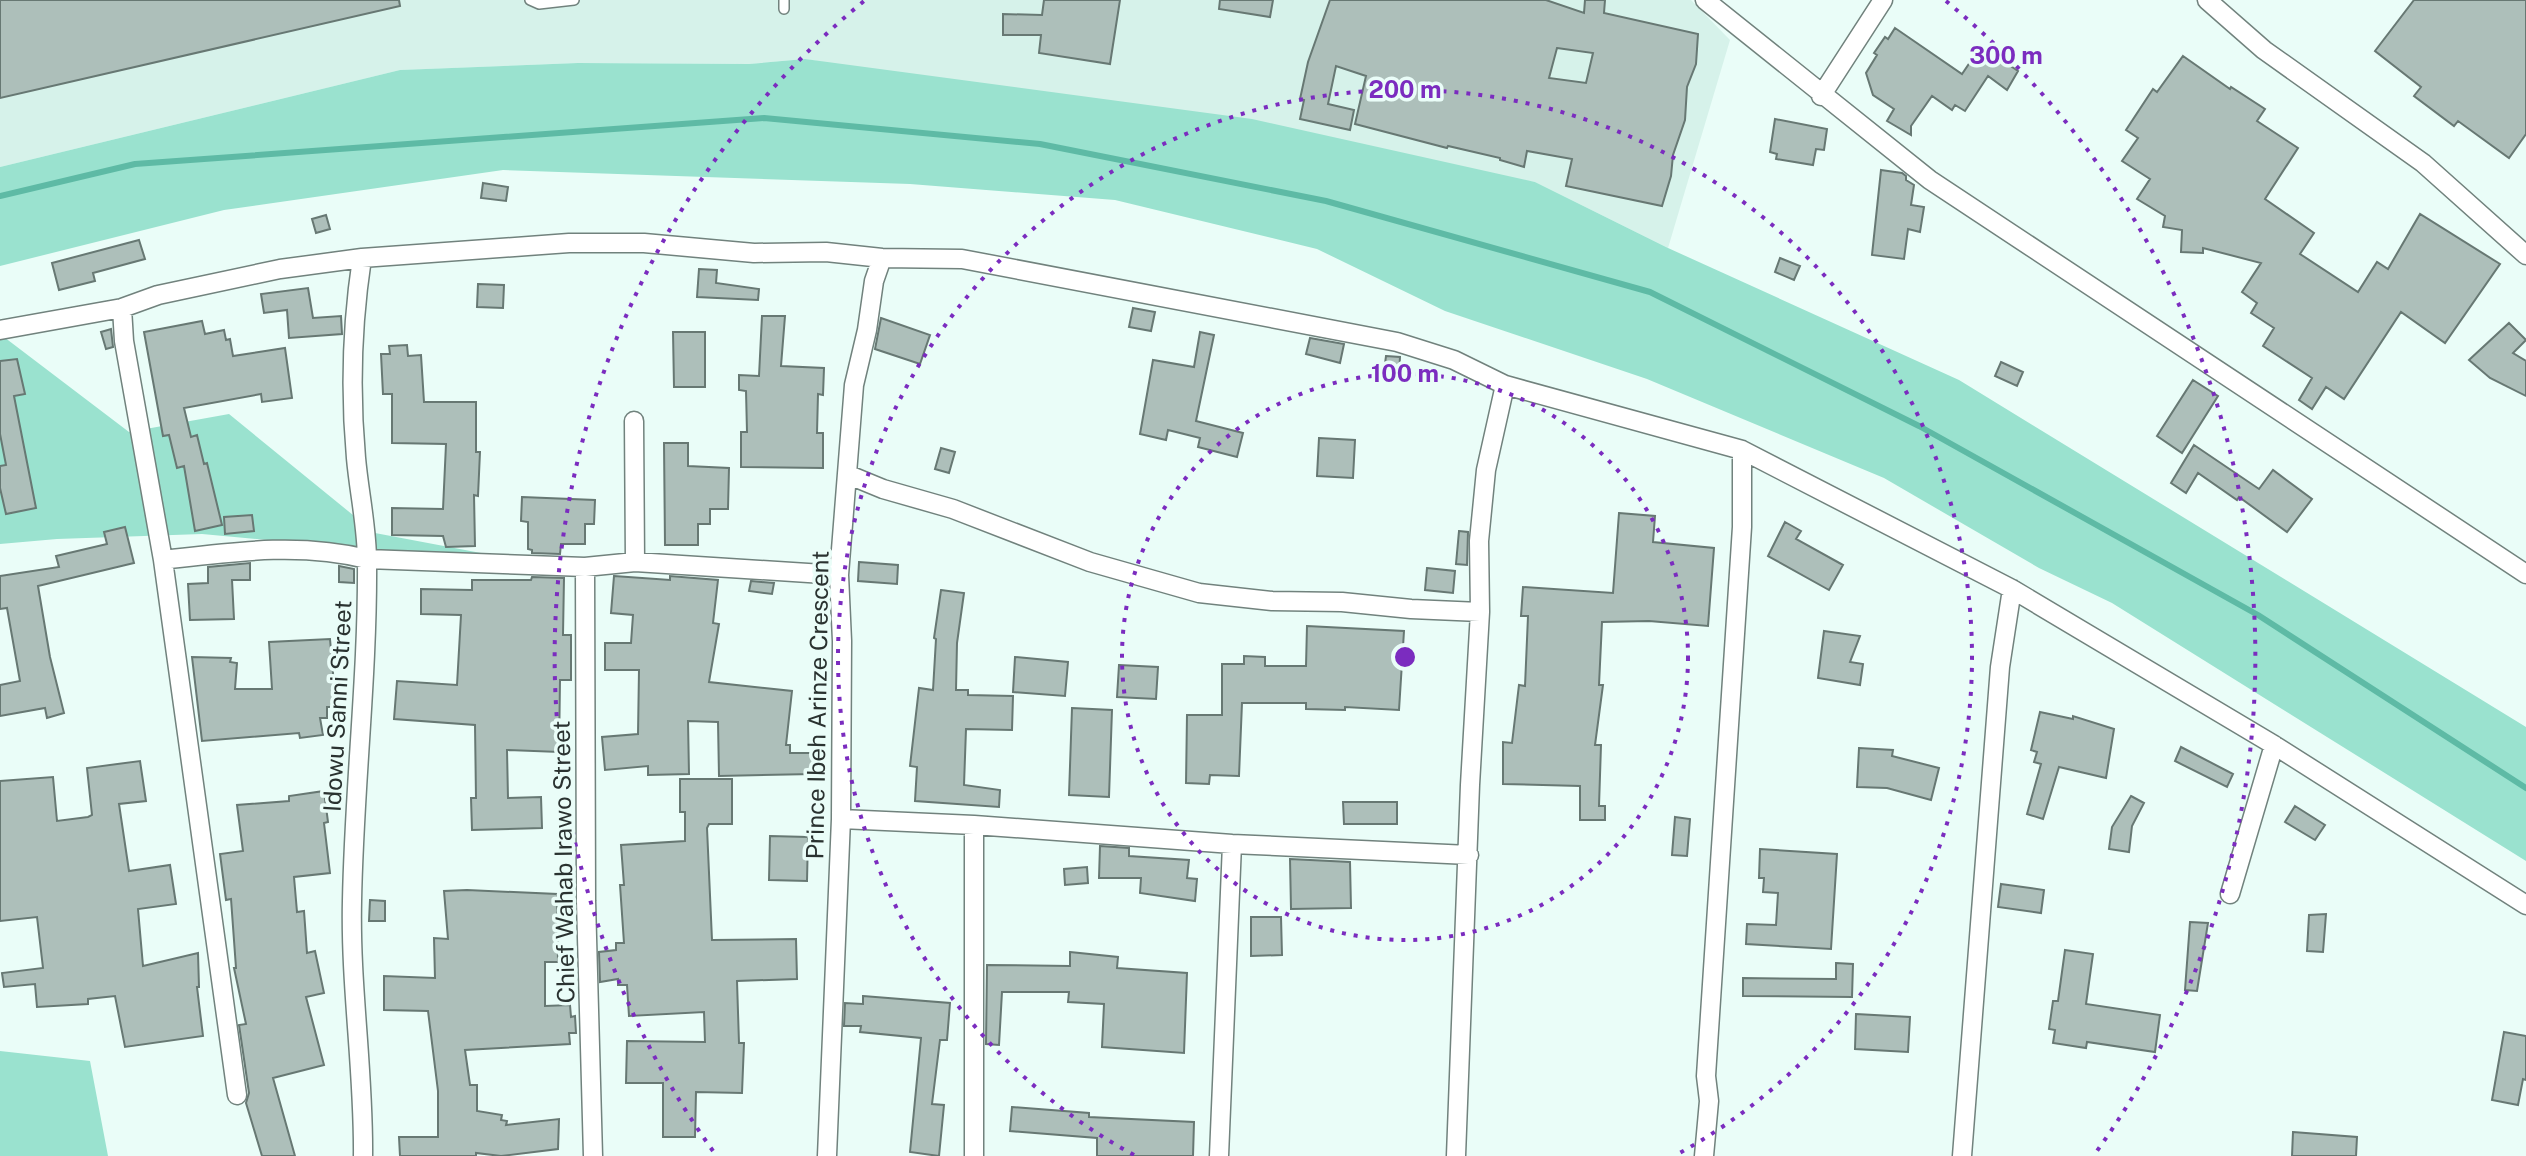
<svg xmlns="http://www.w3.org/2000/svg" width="2526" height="1156" font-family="'Public Sans',sans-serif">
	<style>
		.built { fill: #d6f2ea }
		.green { fill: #9ae2cf }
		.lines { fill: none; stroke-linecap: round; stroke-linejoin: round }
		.stream { stroke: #5ebaa5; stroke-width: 6 }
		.building { fill: #adbfba; stroke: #677873; stroke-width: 2; fill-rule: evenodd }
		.lane-casing { stroke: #71827d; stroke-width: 12 }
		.street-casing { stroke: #71827d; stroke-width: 21 }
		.lane { stroke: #fff; stroke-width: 9 }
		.street { stroke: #fff; stroke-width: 18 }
		.ring { fill: none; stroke: #7b2cbf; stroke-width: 4; stroke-dasharray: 4 8 }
		.labels { text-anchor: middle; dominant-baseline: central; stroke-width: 7; stroke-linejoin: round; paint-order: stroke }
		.street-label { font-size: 24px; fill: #2a3230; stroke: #eafdf8 }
		.centre { fill: #7b2cbf; stroke: #eafdf8; stroke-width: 4 }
		.ring-label { font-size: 24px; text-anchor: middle; font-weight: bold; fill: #7b2cbf; stroke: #eafdf8; stroke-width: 7; stroke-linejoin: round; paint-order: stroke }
	</style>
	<rect width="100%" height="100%" fill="#eafdf8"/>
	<!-- built -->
	<path class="built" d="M0 0H1691L1730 40 1668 248 1535 182 805 59 749 64 578 63 400 70 0 167Z"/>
	<!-- green -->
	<path class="green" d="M805 59 1252 119 1535 182 1668 248 1959 380 2526 727V861L2112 603 2039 568 1884 478 1647 379 1445 311 1317 249 1115 200 910 184 503 170 224 210 0 266V167L400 70 578 63 749 64Z
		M0 334 129 432 229 414 375 533 550 566 202 534 57 539 0 544Z
		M0 1051 90 1061 108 1156H0Z"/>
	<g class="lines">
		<!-- stream -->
		<path class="stream" d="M0 196 135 164 764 118 1040 144 1326 201 1650 292 1919 426 2258 615 2526 788"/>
	</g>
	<!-- building -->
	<path class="building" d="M0 0H399L400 6 0 98Z
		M1044 0H1120L1110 64 1039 53 1041 35H1003V14L1042 15Z
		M1220 0H1273L1270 17 1219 9Z
		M1330 0H1546L1584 13 1585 0H1605L1604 13 1698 34 1696 64 1687 87 1685 120 1673 155 1671 176 1662 206 1566 186 1572 159 1527 151 1524 167 1500 160V158L1448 146 1447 148 1355 124 1366 76 1336 66 1328 104 1354 110 1350 130 1300 119 1304 100 1300 99 1308 62ZM1557 48 1593 53 1586 83 1549 78Z
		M2414 0H2526V134L2509 158 2458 121 2454 126 2414 96 2421 87 2375 51Z
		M1895 28 1962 74 1981 46 2018 71 2007 90 1988 76 1965 111 1955 105 1952 110 1932 96 1911 126V135L1887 121 1894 109 1873 95 1866 73 1877 55 1874 53 1885 37 1888 39Z
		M2183 56 2230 89 2231 87 2265 109 2257 121 2298 148 2265 199 2314 233 2300 254 2358 292 2377 262 2388 269 2420 214 2500 264 2445 343 2401 312 2344 399 2326 387 2312 409 2299 400 2312 378 2263 346 2274 328 2251 313 2257 303 2242 292 2261 263 2203 248V253L2181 252 2182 230 2163 227 2165 216 2137 199 2150 179 2122 161 2138 138 2126 130 2153 89 2157 92Z
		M1775 119 1827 129 1824 150 1816 149 1813 165 1776 159 1777 154 1770 152Z
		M1881 170 1902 173 1906 176V180L1914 185 1911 205 1924 207 1920 232 1908 229 1904 259 1872 255Z
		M483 183 508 187 506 201 481 198Z
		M326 215 330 229 316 233 312 219Z
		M139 240 145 259 93 273 95 281 59 290 52 263Z
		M1780 258 1800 266 1794 280 1775 272Z
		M699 269 717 270 716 283 759 289 758 300 697 297Z
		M478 284 504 285 503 308 477 307Z
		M308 288 313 318 341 316 342 334 289 338 287 310 264 313 261 294Z
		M1133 308 1155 312 1151 331 1129 327Z
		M762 316H785L781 366 824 368 823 395 818 394 817 433H823V468L741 467V432H747L746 391 739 390V375L759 376Z
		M881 318 930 335 920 364 875 349Z
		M202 321 205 334 224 330 226 340 230 339 233 356 285 348 292 398 262 402 261 394 184 408 191 437 197 435 204 464 207 463 222 525 195 531 184 466 177 468 169 435 163 436 144 332Z
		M2509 323 2526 340 2513 353 2526 361V396L2490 378 2469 360Z
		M111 329 113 347 106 349 101 332Z
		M673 332H705V387H674Z
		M1200 332 1214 335 1196 421 1243 433 1237 457 1198 447 1200 438 1168 430 1166 440 1140 434 1153 360 1194 367Z
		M1310 338 1344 344 1340 363 1306 354Z
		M407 345 408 356 421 355 424 402H476V452H480L478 496 474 495 475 546 446 547 443 536 392 535V508L443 509 446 444 392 443V394H383L381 354H390L389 346Z
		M1386 356 1400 357 1399 373 1384 371Z
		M17 359 25 394 14 396 36 508 6 514 0 488V466L6 465 0 434V361Z
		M2001 362 2023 372 2017 386 1995 376Z
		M2193 380 2218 396 2182 453 2157 436Z
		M1319 438 1355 440 1353 478 1317 476Z
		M664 443H688V466L729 468 728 509H710V524H698V545H665Z
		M2194 445 2259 489 2273 470 2312 499 2287 532 2239 497 2237 500 2198 473 2186 493 2171 483Z
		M941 448 955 452 949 473 935 469Z
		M522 497 595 500 594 524H585V544H561L560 554 532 553V550L528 549V522L521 521Z
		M1619 513 1655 516 1653 542 1714 548 1708 626 1649 621 1602 622 1599 685H1603L1595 745H1601L1599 806H1605V820H1580V786L1503 784V742L1512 743 1519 685 1525 686 1528 616H1521L1523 587 1613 593Z
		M252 515 254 531 225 534 224 517Z
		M1785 522 1801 531 1796 539 1843 565 1829 590 1768 556Z
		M125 527 134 563 38 586 50 657 64 713 47 718 45 708 0 716V685L20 681 7 608 0 609V576L59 567 56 556 107 544 104 532Z
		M1459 531 1468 532 1467 565 1456 564Z
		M859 562 898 565 897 584 858 581Z
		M250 563V580H232L234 619 190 620 188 584 208 583V567Z
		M339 566 354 569V583L339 582Z
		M1427 568 1455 571 1453 593 1425 590Z
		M614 576 670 580V576L718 580 713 623 719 624 709 682 792 691 786 745H790V753H814L813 774 719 776 718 722 688 721 689 774 648 775V766L605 770 602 737 638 734 639 670H605V643H631L633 615 611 613Z
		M532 577 564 578 563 635H571V680H560L559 752 507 750 508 798 541 797 542 828 472 830 471 798H476L475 725 394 719 397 681 457 685 461 615 421 614V589L472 590V580H531Z
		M751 581 774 583 772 594 749 591Z
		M941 590 964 593 957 643 956 690H968V695L1013 696 1012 730 966 729 964 785 1000 790 999 807 915 801 917 767 910 766 919 688 933 690 936 639 934 638Z
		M1307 626 1404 631 1399 710 1345 707V710L1306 709V703H1242L1239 776 1210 775 1209 784 1186 783 1187 715H1222V664H1244V656L1265 657V666H1306Z
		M1824 631 1860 636 1850 662 1863 664 1860 685 1818 678Z
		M330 639 336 707H327V718H320L323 735 300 738 299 733 202 741 192 657 231 658 230 662 237 663 235 689H272L269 642Z
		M1015 657 1068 662 1065 696 1013 692Z
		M1119 665 1158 667 1156 699 1117 697Z
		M1072 708 1112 710 1109 797 1069 795Z
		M2040 712 2073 719V716L2114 729 2106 778 2059 767 2043 819 2027 814 2041 764 2034 762 2037 752 2031 750Z
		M2181 747 2233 774 2227 787 2175 761Z
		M1859 748 1893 750 1892 756 1939 768 1931 800 1887 788 1857 787Z
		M140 761 146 801 119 804 129 871 170 865 176 904 138 909 143 966 198 953 199 987H197L203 1036 125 1047 115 996 88 999V1004L37 1007 35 984 4 987 2 973 43 968 37 917 0 921V781L53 777 57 821 88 817 92 815 87 768Z
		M680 779H732V824H709L707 828 712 940 796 939 797 979 737 981 739 1043H744L742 1093 696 1092 695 1137H663V1083H626L627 1041 705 1042 704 1012 629 1016 627 985H618V979L600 982 599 952 616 950V943H624L620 885H624L621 845 685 841V812H680Z
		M324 791 328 822 324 823 330 873 294 877 297 912 304 911 307 953 315 951 324 993 306 997 324 1065 273 1078 295 1156H262L246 1103 249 1093 239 1025 246 1024 234 968H236L231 899 226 900 220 854 243 851 237 805 289 801V796Z
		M2131 796 2144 803 2132 826 2129 852 2109 849 2112 827Z
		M1343 802H1397V824H1344Z
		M2295 806 2325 825 2315 840 2285 822Z
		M1675 817 1690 819 1687 856 1672 855Z
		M770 836 808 837 807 881 769 880Z
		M1100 846 1129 848V856L1189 860 1187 878 1197 879 1195 901 1140 893 1141 878H1099Z
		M1760 849 1837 854 1831 949 1746 944 1747 924 1776 925 1778 893 1763 892 1764 878H1759Z
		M1290 859 1350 862 1351 908 1291 909Z
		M1087 867 1088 883 1065 885 1064 869Z
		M2001 884 2044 890 2041 913 1998 907Z
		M467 890 557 894 558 962H545V1006L570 1005 571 1017 575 1016 576 1033H569L570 1044 465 1050 470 1085H477V1111L502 1115 501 1120 507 1121 506 1125 559 1119 558 1149 501 1156 476 1153V1156H400L399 1137H438V1091L428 1011 384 1010V976L435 978 434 938 448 939 444 891Z
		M370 900 385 901V921H369Z
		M2326 914 2323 952 2307 951 2309 915Z
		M1251 917H1281L1282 955 1251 956Z
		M2190 922 2208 923 2197 991 2185 990Z
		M2065 950 2093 954 2086 1004 2160 1015 2155 1052 2087 1042 2086 1048 2053 1043 2055 1030 2049 1029 2053 1001H2058Z
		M1070 952 1118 957 1117 968 1187 973 1184 1053 1102 1047 1104 1004 1068 1002 1069 992H1002L999 1045 986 1044 987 965 1070 966Z
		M1836 963 1853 964 1852 997 1743 996V978L1836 979Z
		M863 996 950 1003 947 1040H940L932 1104 944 1105 939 1156 910 1152 921 1038 860 1032 861 1026H844L845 1003 863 1004Z
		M1856 1014 1910 1017 1908 1052 1855 1049Z
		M2504 1032 2526 1036V1080L2523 1079 2518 1105 2492 1100Z
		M1012 1107 1089 1113V1117L1194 1122 1193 1156H1097V1138L1010 1131Z
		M2293 1132 2357 1137 2356 1156H2292Z"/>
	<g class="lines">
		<defs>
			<path id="lane" d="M530 0 539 4 574 0
				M784 0V9"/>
			<path id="street" d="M1705 0 1930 180 2526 574
				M2207 0 2264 50 2423 163 2526 255
				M1821 96 1883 0
				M362 258C352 324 350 392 356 458 359 492 367 527 367 561 368 674 354 788 352 901 350 986 364 1071 363 1156
				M122 308 124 341 163 560 237 1095
				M0 330 122 308 158 295 280 269 362 258 569 243H644L754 253 826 252 882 258 962 259 1397 342 1454 360 1505 385 1742 450 2012 589 2274 745 2526 905
				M634 421 635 562
				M849 475 883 489 953 509 1090 562 1199 593 1272 601 1342 602 1411 609 1480 612
				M163 560C232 552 299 542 367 559L585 567 635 562 839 575
				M585 567 586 901 593 1156
				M841 819 974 825 1232 844 1469 855
				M2230 894 2274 745
				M827 1156 841 819 842 641 839 575 854 385 867 330 874 281 882 258
				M974 1156V825
				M1219 1156 1232 844
				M1456 1156 1470 785 1480 612 1479 541 1486 470 1505 385
				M1704 1156 1709 1101 1706 1076 1742 527V450
				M1962 1156 2000 667 2012 589"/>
		</defs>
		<!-- lane casing -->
		<use href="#lane" class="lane-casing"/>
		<!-- street casing -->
		<use href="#street" class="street-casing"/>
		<!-- lane -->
		<use href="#lane" class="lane"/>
		<!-- street -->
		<use href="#street" class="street"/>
	</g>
	<!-- distance rings -->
	<g class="ring">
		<circle cx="1405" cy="657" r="283"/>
		<path d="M1134 1155A567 567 0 1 1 1676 1155"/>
		<path d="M713 1151A850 850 0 0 1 864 1M1946 1A850 850 0 0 1 2097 1151"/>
	</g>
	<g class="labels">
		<!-- street labels -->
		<g class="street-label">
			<text transform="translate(817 705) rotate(-89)">Prince Ibeh Arinze Crescent</text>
			<text transform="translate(337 706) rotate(-87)">Idowu Sanni Street</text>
			<text transform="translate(563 862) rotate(-91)">Chief Wahab Irawo Street</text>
		</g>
	</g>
	<circle cx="1405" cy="657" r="12" class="centre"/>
	<g class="ring-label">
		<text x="2006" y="64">300 m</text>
		<text x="1405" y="98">200 m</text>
		<text x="1405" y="382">100 m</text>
	</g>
</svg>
